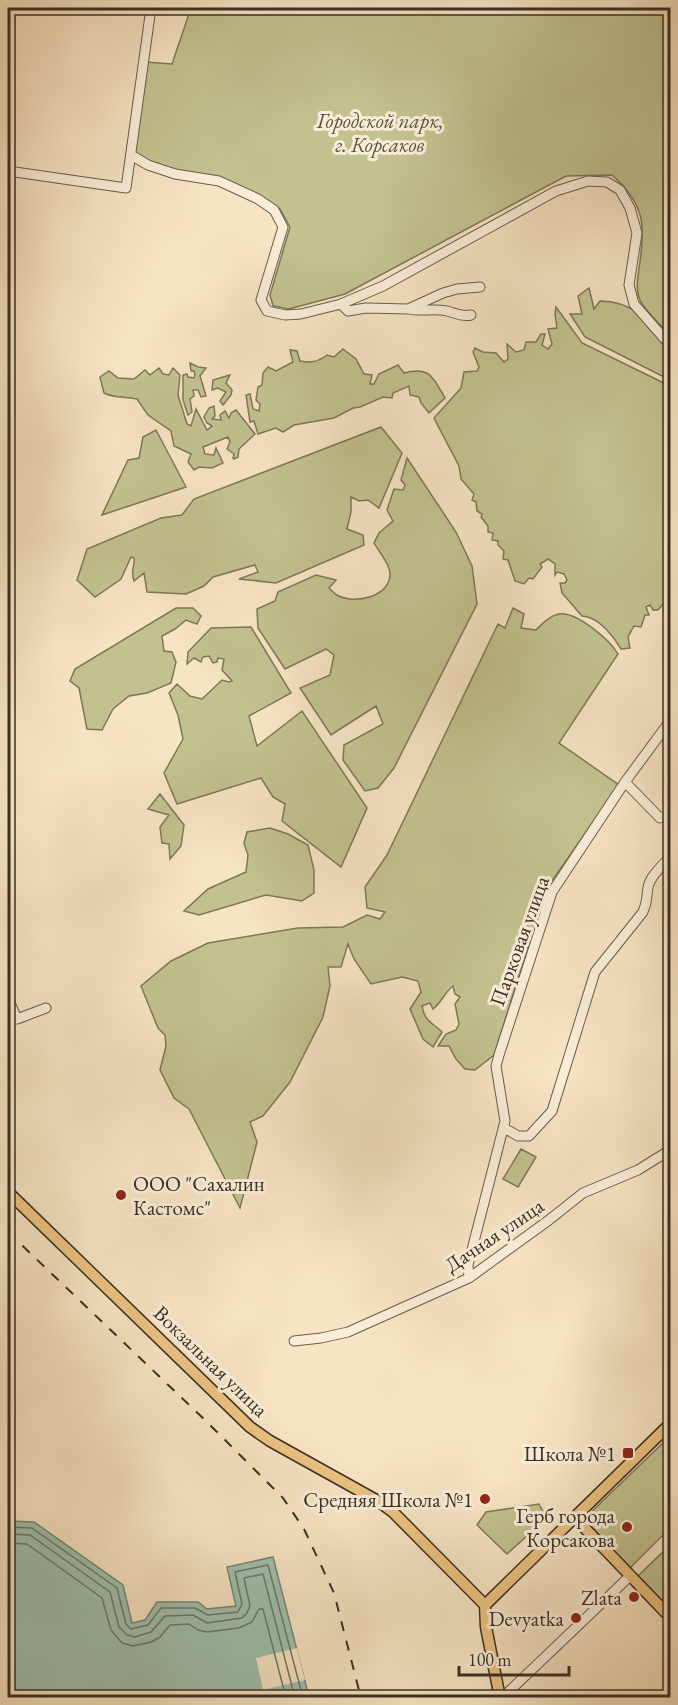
<svg xmlns="http://www.w3.org/2000/svg" width="678" height="1705" font-family="'EB Garamond',serif">
	<style>
		.green { fill: #c2c290; stroke: #7d785a; stroke-width: 1.5 }
		.water { fill: #9ebfad; stroke: #758576; stroke-width: 1.5 }
		.pier { fill: #f7e4c3 }
		.lines { fill: none; stroke-linecap: round; stroke-linejoin: round }
		.shore { stroke: #6b7768; stroke-width: 1.5 }
		.minor-casing { stroke: #685c4b; stroke-width: 11 }
		.major-casing { stroke: #382f23; stroke-width: 13 }
		.minor { stroke: #faedd8; stroke-width: 9 }
		.major { stroke: #ecc282; stroke-width: 10 }
		.rail { stroke: #382f23; stroke-width: 2; stroke-dasharray: 10 10; stroke-linecap: butt }
		.poi-dot { fill: #8f2418; stroke: #faedd8; stroke-width: 2 }
		.labels { text-anchor: middle; dominant-baseline: central; stroke-width: 6; stroke-linejoin: round; paint-order: stroke }
		.park-label { font-size: 21px; font-style: italic; fill: #5a543e; stroke: #faedd8 }
		.street-label { font-size: 21px; fill: #382f23; stroke: #faedd8 }
		.poi-label { font-size: 21px; fill: #382f23; stroke: #faedd8; text-anchor: end }
	</style>
	<rect width="100%" height="100%" fill="#f7e4c3"/>
	<filter id="stains"><feTurbulence type="fractalNoise" baseFrequency=".00333" numOctaves="4"/><feColorMatrix values="0 0 0 0 .2 0 0 0 0 .09 0 0 0 0 .02 0 0 0 .5 -.17"/></filter>
	<radialGradient id="worn" r=".72"><stop offset=".6" stop-color="#630" stop-opacity="0"/><stop offset="1" stop-color="#630" stop-opacity=".3"/></radialGradient>
	<!-- green -->
	<path class="green" d="M191 8H670V335C662 326 644 310 640 300 635 289 638 279 639 268 646 226 645 204 612 175L566 176 345 294 289 309 273 306 270 295 290 227 280 209 266 199 219 180 176 173 133 154 146 62 172 64Z
		M589 288 594 309 600 301C634 301 650 322 670 345V380L585 337 570 314H582L578 296Z
		M556 307 582 343 670 386V610L668 613H666L663 604 658 610H653L650 605 646 607 649 615H645L641 627 634 626 628 637 630 648 621 649C613 636 599 617 582 616L562 593 560 583H565L567 580 564 574 557 572 555 575V564L548 559 540 564 542 567 533 579 529 578 524 584 515 581 508 560 503 559 504 551 498 545V541L492 540 493 533 488 532V526L481 517 482 514 477 511 476 502 472 500 474 494 461 479 459 466 434 418 461 388 464 372 477 371 479 367 473 352 475 348 483 352 496 353 504 362 508 359 507 344 516 352 524 350 526 342H536L541 334H545L542 345 548 349 552 344 548 329 557 328 555 314Z
		M343 349 356 359 364 374 372 375 370 384H374L379 374 398 365 404 373C431 366 433 378 445 398L429 413 421 403 419 397 410 395 409 386 393 393 392 398 383 397 360 407 353 408 334 418 294 425 283 432 276 428 258 434 254 421 250 422 246 395 250 394 253 409 259 411 260 404 256 400 258 387 262 385 263 373 268 367 276 371 293 362 290 350 297 351 300 361C311 363 318 362 327 355L334 357Z
		M190 363 198 367 206 368 200 376 206 396 201 397 198 390H193L194 396 190 399 192 412 188 415 183 400V375L187 374 188 377 194 378 195 375 194 371H191Z
		M159 368 163 374 169 375 173 368 180 375 178 395 187 424 191 426 196 409 207 430 212 426 207 423 204 417 209 408 214 406 215 416 212 419 221 420 220 415 225 411 229 418 231 413 236 410 255 434 239 449 238 457 234 459 233 458 234 454 227 449 230 442 228 437 203 447 205 454 214 455 216 448 223 463 212 468 199 467 194 470 188 462 191 454 174 446 171 431 148 415 137 399C124 396 116 399 104 393L100 377 109 371 118 378 134 379 145 370 150 375Z
		M230 375 226 383 232 390 231 395 223 405 220 401 226 392 218 388 212 390 213 380Z
		M381 427 402 453 379 508 368 500 359 501 351 497V512L347 529 363 535 364 545 276 583 239 579 258 572 255 565 213 577 204 586 186 594 147 592 144 573 134 581C130 569 135 568 134 558L131 557 121 579 95 597 77 580 87 549 161 518 182 515 194 499Z
		M156 430 186 487 102 515 128 460 139 458 143 437Z
		M407 458 456 532 472 566 477 604 394 768 378 788 365 791 343 760 344 745 383 724 376 706 331 735 300 688 330 675 334 655 326 649 285 669 258 628 257 609 275 601 278 592 316 575 336 580 329 588C332 591 334 593 337 595 354 605 391 597 390 573 389 562 379 552 374 543L379 533 393 521 387 510 394 489 403 490 405 485 401 480Z
		M176 608H193L201 616 197 624 186 620 175 629 162 636 164 651 172 652 176 662 171 683 147 693 129 696 113 709 102 730 87 729 79 688 70 681 75 669Z
		M513 608 524 614 521 628 536 630C543 623 549 616 559 614 576 611 610 640 618 654L559 743 619 785 547 888 494 1055 475 1070 465 1069 456 1059 449 1046H438L446 1034 456 1030 459 1024 455 1004 460 997 455 994 453 986C445 992 441 1003 433 1009L430 1003 422 1006C425 1022 432 1022 442 1032L433 1047 423 1039 410 1009 421 992 418 981 402 977 371 984 354 959 348 944 341 967H328L330 986 323 1017 290 1082 263 1116 250 1122 257 1142 240 1208 189 1109 174 1098 160 1070 166 1046 165 1035 158 1028 141 986 171 961 208 943 298 928 343 927 367 915 380 919 385 912 367 908 365 887 387 855 498 624 505 628Z
		M251 627 291 693 249 716 257 746 302 711 367 808 341 867 282 821 285 804 273 797 261 778 177 804 164 773 183 739 178 715 169 693 177 684 190 696 202 699 222 680 229 682 232 681 222 670 224 659 218 658 217 662 213 663 209 656 203 657 201 662 194 658 187 664 188 652 211 628Z
		M160 794 184 825 181 846 170 859 169 844 162 843 160 827 169 815 148 809Z
		M270 828 288 834 308 845 314 870V893L302 901 266 895 199 915 184 911 208 889 246 872 248 855 244 843 247 832Z
		M521 1149 536 1157 518 1187 503 1179Z
		M670 1436V1528L629 1569 582 1521Z
		M539 1504 547 1518 507 1554 477 1525 486 1512Z
		M670 1545V1610L638 1576Z"/>
	<!-- water -->
	<path class="water" d="M8 1521 34 1522 123 1585 132 1623 145 1620 157 1602H198L207 1609 236 1606 227 1567 273 1557 309 1697 8 1698Z"/>
	<!-- pier -->
	<path class="pier" d="M297 1648 305 1680 263 1690 256 1658Z"/>
	<g class="lines">
		<!-- shore -->
		<path class="shore" d="M8 1527 32 1528 117 1588 126 1624 131 1629 148 1625 161 1608H195L208 1615 238 1612 242 1604 235 1572 268 1565 303 1698
			M8 1534 30 1535 110 1592 119 1627 127 1635 135 1637 151 1632 165 1616 193 1615 207 1623 242 1618 247 1613 250 1606 244 1578 263 1574 295 1698
			M8 1543 27 1544 102 1598 111 1630 122 1643 133 1646 151 1642 160 1637 170 1625 189 1624 198 1630 207 1632 239 1628 252 1622 259 1609H263L286 1698"/>
		<defs>
			<path id="minor" d="M131 155 148 165 175 174 219 181 258 199 274 210 283 227 261 300 267 311 285 315 301 314 341 304 383 286 556 191 588 181 607 182 620 190 630 208 637 233 629 285 634 304 670 345
				M8 171 126 188 151 8
				M341 304 348 311 366 308 408 309 443 293 457 289 480 287
				M408 309C421 312 434 308 447 311 456 313 461 317 471 315
				M625 782 660 818 670 814
				M8 998 17 1019 46 1008
				M504 1128 518 1136H529L552 1111 595 972 643 912C648 901 646 898 648 888 649 877 663 865 670 857
				M469 1278 468 1265 505 1121 496 1066 499 1055 552 892 625 782 670 721
				M294 1341 321 1338 348 1332 469 1278 549 1220 583 1193 638 1170 670 1150
				M502 1698 630 1576"/>
			<path id="major" d="M8 1192 250 1427 270 1441 378 1501 393 1512 485 1605
				M575 1518 670 1617
				M485 1605 670 1424
				M485 1605 486 1627 500 1698"/>
		</defs>
		<!-- minor casing -->
		<use href="#minor" class="minor-casing"/>
		<!-- major casing -->
		<use href="#major" class="major-casing"/>
		<!-- minor -->
		<use href="#minor" class="minor"/>
		<!-- major -->
		<use href="#major" class="major"/>
		<!-- rail -->
		<path class="rail" d="M8 1232 207 1422 283 1498 304 1529 334 1593 361 1698"/>
	</g>
	<!-- markers -->
	<g class="poi-dot">
		<circle cx="121" cy="1195" r="6"/>
		<rect x="622" y="1447" width="12" height="12" rx="3"/>
		<circle cx="485" cy="1499" r="6"/>
		<circle cx="627" cy="1527" r="6"/>
		<circle cx="634" cy="1597" r="6"/>
		<circle cx="576" cy="1618" r="6"/>
	</g>
	<g class="labels">
		<!-- park labels -->
		<g class="park-label">
			<text x="380" y="120">Городской парк,<tspan x="380" dy="24">г. Корсаков</tspan></text>
		</g>
		<!-- street labels -->
		<g class="street-label">
			<text transform="translate(519 941) rotate(-70)">Парковая улица</text>
			<text transform="translate(494 1235) rotate(-34)">Дачная улица</text>
			<text transform="translate(211 1361) rotate(44)">Вокзальная улица</text>
		</g>
		<!-- poi labels -->
		<g class="poi-label">
			<text x="133" y="1183" text-anchor="start">ООО "Сахалин<tspan x="133" dy="24">Кастомс"</tspan></text>
			<text x="616" y="1453">Школа №1</text>
			<text x="473" y="1499">Средняя Школа №1</text>
			<text x="615" y="1515">Герб города<tspan x="615" dy="24">Корсакова</tspan></text>
			<text x="622" y="1597">Zlata</text>
			<text x="564" y="1618">Devyatka</text>
		</g>
	</g>
	<!-- margin -->
	<rect width="678" height="1705" fill="none" stroke="#f7e4c3" stroke-width="30"/>
	<rect x="9" y="9" width="660" height="1687" fill="none" stroke="#382f23" stroke-width="3"/>
	<rect x="15" y="15" width="648" height="1675" fill="none" stroke="#382f23" stroke-width="1.5"/>
	<!-- scale -->
	<path d="M459 1666v9h110v-9" fill="none" stroke="#382f23" stroke-width="3"/>
	<text x="468" y="1666" font-size="18" fill="#382f23" stroke="#faedd8" stroke-width="4.5" paint-order="stroke">100 m</text>
	<rect width="100%" height="100%" filter="url(#stains)"/>
	<rect width="100%" height="100%" fill="url(#worn)"/>
</svg>
